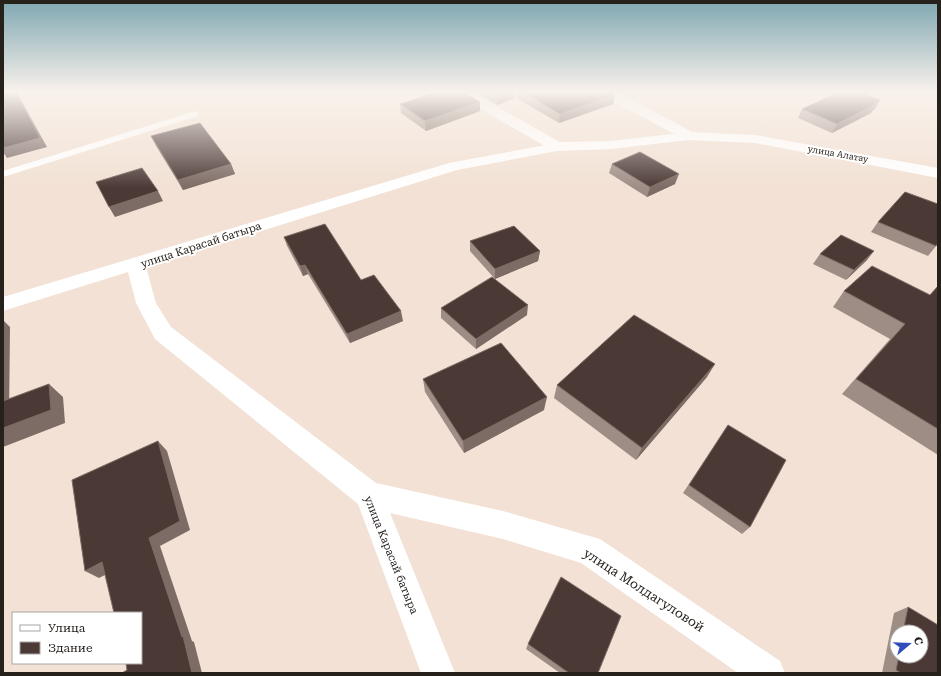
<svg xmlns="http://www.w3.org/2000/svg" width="941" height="676" font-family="'Roboto Serif',serif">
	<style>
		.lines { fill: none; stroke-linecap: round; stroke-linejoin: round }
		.service { fill: #fff; fill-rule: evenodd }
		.minor { fill: #fff; fill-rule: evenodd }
		.tertiary { fill: #fff; fill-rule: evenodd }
		.wall { fill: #9e8d85; fill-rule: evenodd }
		.shaded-wall { fill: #7d6b65 }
		.building { fill: #4b3936; stroke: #7d6b65 }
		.labels { text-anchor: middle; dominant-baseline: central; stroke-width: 4; stroke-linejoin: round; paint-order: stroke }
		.far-street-label { font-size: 9px; fill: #27211c; stroke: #fff }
		.street-label { font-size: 11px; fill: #27211c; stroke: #fff }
		.near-street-label { font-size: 13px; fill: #27211c; stroke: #fff }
	</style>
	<rect width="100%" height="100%" fill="#f2e1d4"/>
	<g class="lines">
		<!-- service -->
		<path class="service" d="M195 111 199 114 198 116 3 177V171Z"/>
		<!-- minor -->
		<path class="minor" d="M602 93H619L694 133 696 136 694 139 689 140 684 139 603 96Z
			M557 143 562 144 564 147 562 150 457 170 146 267 156 303 171 327 376 483 503 511 600 539 780 661 785 673H738L581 563 503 539 390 513 455 673H421L358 504 155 339 136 303 128 272 3 311V297L449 163Z"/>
		<!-- tertiary -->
		<path class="tertiary" d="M457 93H473L560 142 611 141 689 132 755 135 938 168V178L755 143 689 140 611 149 557 151 552 150 458 96Z"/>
	</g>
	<!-- wall -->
	<path class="wall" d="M477 93H515V98L497 105Z
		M518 93H612L613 104 559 123 518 99Z
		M880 100 875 109 873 110 871 113 832 133 798 118 802 109Z
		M480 102V111L426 131 401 113 400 104Z
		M151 136 231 164 235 174 183 190 156 146Z
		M612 164 675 184 647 197 609 173Z
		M878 222 936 246 928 256 871 232Z
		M284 237 361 280 403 321 350 343 308 274 303 276 287 246Z
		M470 241 540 251 538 261 495 279 470 251Z
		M820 254 867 260 846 280 813 264Z
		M938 286V455L842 394 890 339 833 307 844 291 930 295Z
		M441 308 527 315 476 349 441 318Z
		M707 377 636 460 554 398 557 385Z
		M423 379 544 410 464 453 425 392Z
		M728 425 750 527 742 534 683 493Z
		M908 607 938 625V673H882L894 613ZM897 632H921V656H897Z
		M528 644 598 673H560L526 649Z"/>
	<!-- shaded-wall -->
	<path class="shaded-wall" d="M17 93 21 100 47 147 7 158 3 152V148Z
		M504 93H515V98L497 105V96Z
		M615 95 613 104 559 123 560 114Z
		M880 100 875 109 873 110 871 113 832 133 837 124Z
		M480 102V111L426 131 425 121Z
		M231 164 235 174 183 190 178 180Z
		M679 174 675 184 647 197 650 187Z
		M158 191 163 201 115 217 109 207Z
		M540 251 538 261 495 279V269Z
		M874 251 867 260 846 280 854 270Z
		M305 265 308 274 303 276 300 266Z
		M528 305 527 315 476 349V339Z
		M401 311 403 321 350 343 347 334Z
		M3 320 10 327 9 417 3 412Z
		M715 364 707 377 636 460 642 448Z
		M49 384 63 397 65 423 3 447V428Z
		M547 397 544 410 464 453 463 441Z
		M158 441 167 451 190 530 160 546 192 641 194 642 202 673H192L149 538Z
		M102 562 115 570 99 578 85 571Z"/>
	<!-- building -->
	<path class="building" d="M6 93H17L40 138 3 148V94Z
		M433 93H465L480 102 425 121 400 104Z
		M492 93H504L497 96Z
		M524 93H612L615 95 560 114Z
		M837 93H862L880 100 874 103 876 104 837 124 802 109Z
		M200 123 231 164 178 180 151 136Z
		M640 152 679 174 650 187 612 164Z
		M142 168 158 191 109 207 96 182Z
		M905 192 938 204V243L936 246 878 222Z
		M325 224 361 280 374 275 401 311 347 334 305 265 300 266 284 237Z
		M514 226 540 251 495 269 470 241Z
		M841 235 874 251 854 270 820 254Z
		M872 266 930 295 938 286V429L856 379 905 324 844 291Z
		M492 277 528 305 476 339 441 308Z
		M634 315 715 364 642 448 557 385Z
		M501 343 547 397 463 441 423 379Z
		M49 384 51 410 3 428V401Z
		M728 425 786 460 750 527 689 485Z
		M158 441 180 521 149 538 182 637 183 636 192 673H122L127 670 126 663H141V613H114L102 562 85 571 72 480Z
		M561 577 621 616 598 673H569L528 644Z
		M908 607 938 625V673H901L896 670 899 656H921V632H903Z"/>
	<!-- sky -->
	<linearGradient id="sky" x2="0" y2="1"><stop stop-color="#7fa7b1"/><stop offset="0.49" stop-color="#f9f2ec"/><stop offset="1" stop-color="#f9f2ec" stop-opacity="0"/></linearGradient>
	<rect width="941" height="188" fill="url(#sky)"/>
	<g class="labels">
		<!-- far-street labels -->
		<g class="far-street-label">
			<text transform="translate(838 154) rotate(10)">улица Алатау</text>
		</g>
		<!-- street labels -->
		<g class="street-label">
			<text transform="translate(201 245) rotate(-18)">улица Карасай батыра</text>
			<text transform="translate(391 555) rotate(68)">улица Карасай батыра</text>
		</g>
		<!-- near-street labels -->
		<g class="near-street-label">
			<text transform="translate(644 590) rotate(33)">улица Молдагуловой</text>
		</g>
	</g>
	<!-- border -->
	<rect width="941" height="676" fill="none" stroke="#27211c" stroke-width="8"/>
	<!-- legend -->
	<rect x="12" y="612" width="130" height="52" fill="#ffffff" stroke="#a9a6a4"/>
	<rect x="20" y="625" width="20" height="6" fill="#ffffff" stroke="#a9a6a4"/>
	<text x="48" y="632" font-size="12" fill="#27211c">Улица</text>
	<rect x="20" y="642" width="20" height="12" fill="#4b3936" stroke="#a9a6a4"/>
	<text x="48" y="652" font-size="12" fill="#27211c">Здание</text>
	<!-- north arrow -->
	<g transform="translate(909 644) rotate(71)"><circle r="19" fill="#ffffff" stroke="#a9a6a4"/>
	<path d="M0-3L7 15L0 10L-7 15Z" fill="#314cbd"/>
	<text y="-6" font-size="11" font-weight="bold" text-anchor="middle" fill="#27211c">С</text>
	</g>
</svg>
